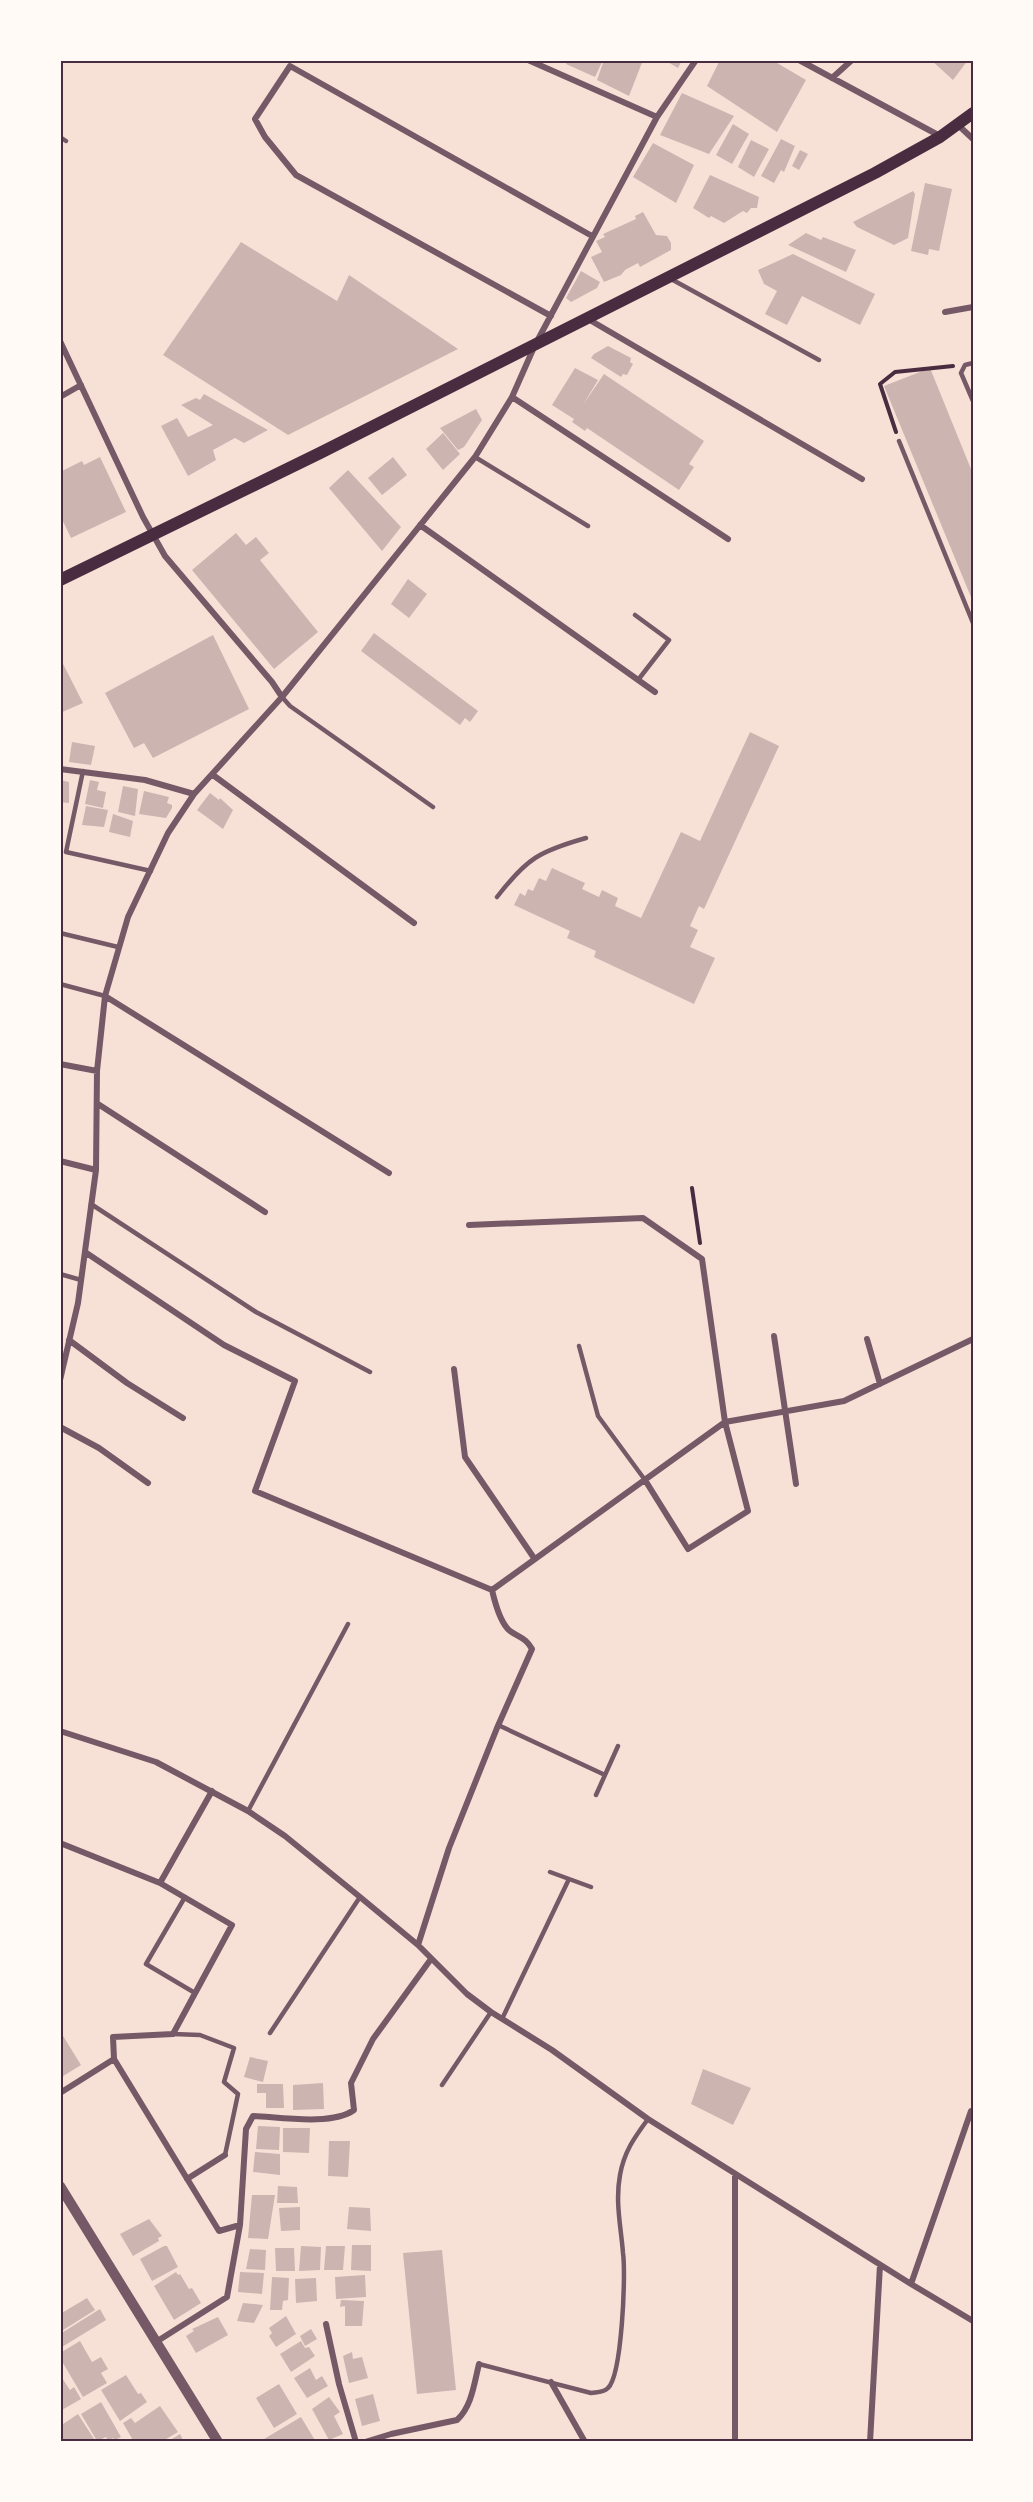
<svg xmlns="http://www.w3.org/2000/svg" width="1033" height="2502" font-family="Roboto,sans-serif">
	<style>
		.building { fill: #ccb4b1 }
		.lines { fill: none; stroke-linecap: round; stroke-linejoin: round }
		.path { stroke: #4a2c40; stroke-width: 4 }
		.service { stroke: #755966; stroke-width: 4.5 }
		.minor { stroke: #755966; stroke-width: 6 }
		.tertiary { stroke: #755966; stroke-width: 10 }
		.secondary { stroke: #4a2c40; stroke-width: 12 }
		.neatline { fill: none; stroke: #4a2c40; stroke-width: 2 }
	</style>
	<rect width="100%" height="100%" fill="#f7e1d7"/>
	<!-- building -->
	<path class="building" d="M568 60H603L595 77 566 64Z
		M604 60H643L629 96 597 80Z
		M664 60H682L678 68Z
		M720 60H772L806 80 777 132 707 86Z
		M931 60H968L953 80Z
		M682 93 734 116 709 154 660 135Z
		M733 124 749 134 732 164 716 155Z
		M781 139 795 146 784 172 781 170 774 183 761 176Z
		M751 140 769 149 754 177 738 167Z
		M653 143 694 165 676 203 633 177Z
		M800 150 808 154 799 170 792 166Z
		M710 175 759 197 757 208H751L747 213 743 211 724 223 711 216 709 218 693 208Z
		M925 183 952 189 939 251 929 249 928 255 911 251Z
		M913 191 915 194 908 238 894 245 857 227 853 222Z
		M643 212 656 235 667 236 671 243V250L640 267 638 263 625 270 621 275 604 282 591 257 602 252 596 241 605 237 603 234 636 219 635 216Z
		M806 233 821 240 823 237 856 250 846 272 788 245Z
		M241 242 337 301 349 275 458 349 288 435 163 355Z
		M793 254 875 294 860 325 802 296 787 325 765 314 777 291 764 284 758 270Z
		M581 271 600 282 597 288 571 302 566 298Z
		M608 346 631 358 630 362 633 364 627 375 623 374 621 377 591 358 594 354Z
		M575 368 598 380 583 405 604 374 704 441 689 464 694 467 679 490 587 428 585 431 572 422 574 419 552 405Z
		M930 368 973 474V602L884 386Z
		M204 394 268 430 244 443 235 438 213 450 216 460 188 476 161 426 177 418 188 437 213 425 181 405 196 398 200 400Z
		M476 409 482 420 464 447 458 450 440 428Z
		M443 433 460 454 443 470 426 449Z
		M100 457 126 512 71 538 60 515V472L82 461 84 465Z
		M393 457 407 475 382 495 368 478Z
		M348 470 401 527 382 551 329 488Z
		M236 533 246 545 256 537 269 553 260 560 318 632 274 669 192 570Z
		M408 579 427 594 409 618 391 604Z
		M374 633 478 711 470 722 465 718 460 725 361 651Z
		M213 635 249 709 153 758 144 743 134 748 105 693Z
		M60 658 83 703 60 713Z
		M750 732 779 746 704 909 699 906 690 926 698 930 690 947 715 958 694 1004 594 957 596 951 567 938 570 931 514 905 520 893 525 896 528 889 533 891 539 878 546 881 552 868 585 883 582 889 599 897 602 890 618 898 615 906 641 918 681 832 700 841Z
		M72 742 95 746 91 765 69 762Z
		M60 780 69 782V803L60 802Z
		M90 780 99 782 97 790 106 792 103 808 85 804Z
		M123 786 138 789 135 816 118 812Z
		M144 791 169 797 167 803 172 805V808L166 818 139 814Z
		M210 793 219 800 220 798 233 810 223 829 197 810Z
		M86 806 108 810 104 827 82 825Z
		M113 814 133 821 130 837 109 832Z
		M60 2031 81 2065 60 2078Z
		M250 2057 268 2061 263 2082 244 2077Z
		M703 2069 751 2088 733 2125 691 2104Z
		M323 2083 324 2109 293 2110V2085Z
		M257 2084H283L284 2108H266V2093H257Z
		M258 2126 280 2127 279 2150 256 2149Z
		M283 2128H310L309 2153 283 2152Z
		M329 2141H350L348 2177 328 2176Z
		M255 2152 280 2154V2175L253 2172Z
		M278 2186 297 2187 298 2203H277Z
		M252 2195H275L268 2239 248 2238Z
		M300 2207V2230L281 2231 279 2208Z
		M349 2207 370 2208 371 2231 347 2229Z
		M149 2219 162 2236 158 2238 159 2241 133 2256 120 2234Z
		M352 2245H371V2271L351 2270Z
		M164 2246H167L178 2267 152 2281 140 2259Z
		M301 2246 321 2247 320 2270 299 2271Z
		M326 2246H345L343 2270H324Z
		M275 2248H294L295 2271H276Z
		M250 2249 266 2250 265 2270 246 2269Z
		M442 2250 456 2390 417 2394 403 2253Z
		M176 2272 178 2275 180 2274 189 2289 192 2288 201 2303 174 2320 154 2286Z
		M240 2272 264 2273 262 2294 238 2292Z
		M365 2275 366 2297 336 2299 335 2277Z
		M272 2277 289 2278 288 2300 283 2301 282 2310H270Z
		M316 2278 317 2301 296 2303 295 2279Z
		M87 2298 95 2310 60 2332V2314Z
		M341 2300 364 2301 362 2326H345V2306L340 2307Z
		M243 2303 263 2305 254 2323 237 2321Z
		M100 2309 106 2320 62 2347 60 2334Z
		M286 2316 296 2334 276 2347 269 2336 272 2333 269 2328Z
		M218 2317 228 2335 196 2353 186 2336 194 2331 192 2329Z
		M311 2329 317 2339 305 2346 300 2336Z
		M80 2341 92 2362 101 2357 108 2369 101 2373 107 2383 83 2397 60 2358V2353Z
		M301 2341 305 2348 309 2347 315 2356 291 2372 280 2354Z
		M352 2352 353 2359 362 2357 368 2378 349 2383 343 2356Z
		M310 2368 316 2380 322 2376 328 2386 307 2398 294 2378Z
		M60 2375 70 2390 74 2387 81 2399 60 2411Z
		M126 2375 138 2394 141 2393 147 2402 120 2421 101 2390Z
		M279 2384 297 2414 274 2428 256 2398Z
		M373 2394 380 2421 362 2426 355 2399Z
		M329 2397 340 2412 334 2416 343 2434 329 2440 312 2409Z
		M101 2402 121 2437 115 2440 113 2438 108 2441 106 2437 97 2441 81 2414Z
		M160 2406 178 2432 161 2442H134L123 2423 131 2418 135 2423Z
		M78 2414 96 2442H63L60 2437V2426Z
		M301 2417 316 2442H266L264 2439Z
		M180 2434 184 2442H167Z"/>
	<g class="lines">
		<!-- path -->
		<path class="path" d="M896 432 880 384 895 372 953 366
			M692 1188 700 1243"/>
		<!-- service -->
		<path class="service" d="M60 137 66 141
			M671 279 819 360
			M973 363 965 365 961 373 973 401
			M899 441 973 623
			M475 457 588 526
			M635 615 669 640 638 680
			M282 697 290 706 433 807
			M83 771 66 852 151 871
			M497 897C527 858 540 851 586 838
			M60 933 118 947
			M60 984 105 996
			M91 1204 256 1312 370 1372
			M60 1274 81 1280
			M579 1346 598 1416 645 1480
			M498 1725 605 1775
			M596 1795 618 1746
			M248 1811 348 1624
			M550 1872 591 1887
			M185 1897 146 1964 195 1993
			M502 2019 569 1879
			M270 2033 360 1897
			M173 2034 200 2035 234 2048 224 2082 238 2094 225 2155
			M442 2085 491 2012
			M479 2364 591 2393C597 2392 603 2393 608 2388 622 2375 626 2274 623 2253 621 2227 615 2202 620 2175 624 2152 634 2138 648 2119"/>
		<!-- minor -->
		<path class="minor" d="M528 60 657 117
			M799 60 940 136
			M832 78 852 60
			M958 125 973 139
			M945 312 973 307
			M551 316 296 175 265 137 255 119 290 66 592 236
			M588 319 862 479
			M60 341 143 517 165 556 272 682 282 697
			M60 397 81 385
			M512 397 728 539
			M420 525 655 692
			M60 769 145 780 194 794
			M213 775 414 923
			M105 996 389 1173
			M60 1064 97 1071
			M98 1104 265 1212
			M60 1161 96 1170
			M469 1225 643 1218 702 1259 725 1422 748 1511 688 1549 645 1480
			M85 1252 224 1345 295 1381 255 1491 492 1590
			M774 1336 796 1484
			M867 1339 880 1384
			M69 1340 127 1383 183 1418
			M454 1369 465 1457 534 1558
			M60 1380 78 1303 96 1170 97 1071 105 996 128 917 168 833 194 794 282 697 475 457 512 397 535 345 657 117 696 60
			M60 1427 99 1448 148 1483
			M60 1731 156 1762 248 1811 285 1836 360 1897 418 1945 467 1994 491 2012 552 2050 648 2119 911 2284 973 2321
			M60 1843 160 1883
			M418 1945 449 1848 497 1728 532 1649C526 1638 520 1638 510 1631 500 1623 495 1603 492 1590L725 1422 844 1401 973 1339
			M114 2059 219 2231 240 2225
			M60 2093 114 2059 113 2037 173 2034 232 1925 160 1883 212 1791
			M187 2179 225 2155
			M911 2284 971 2111H973
			M326 2324 339 2384 356 2442
			M156 2342 227 2297 240 2225 246 2129 253 2116C279 2117 332 2126 354 2110L351 2083 373 2039 431 1959
			M551 2382 585 2442
			M365 2442 391 2434 457 2420C472 2406 474 2384 479 2364
			M735 2442V2174
			M870 2442 880 2265"/>
		<!-- tertiary -->
		<path class="tertiary" d="M60 2186 218 2442"/>
		<!-- secondary -->
		<path class="secondary" d="M60 580 320 453 875 173 940 137 973 113"/>
	</g>
	<!-- border -->
	<rect width="1033" height="2502" fill="none" stroke="#fffaf5" stroke-width="123"/>
	<rect x="62" y="62" width="910" height="2378" class="neatline"/>
</svg>
